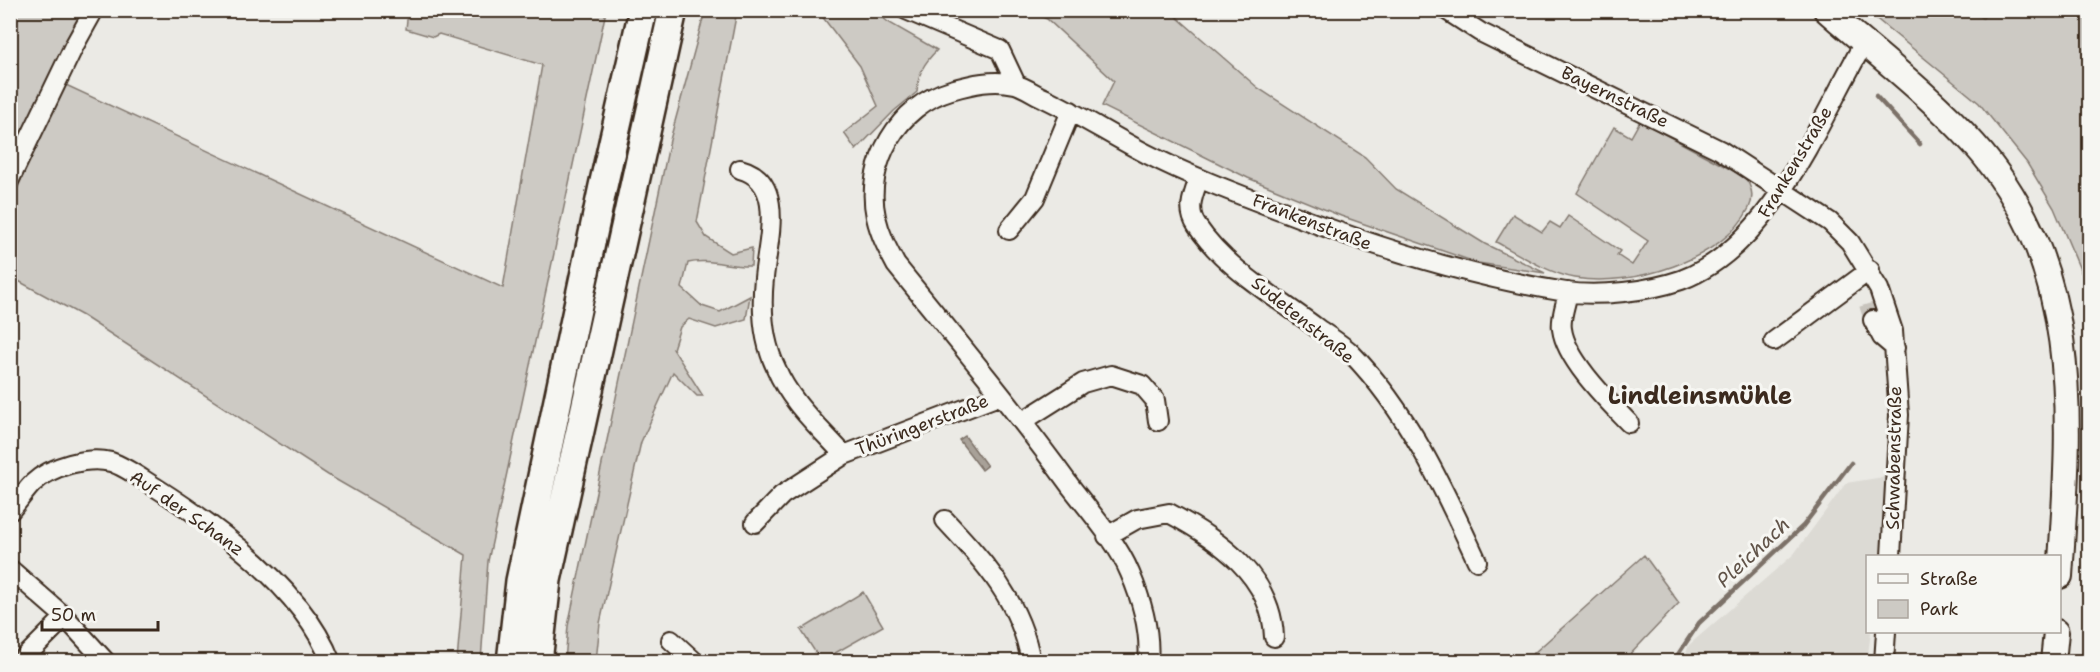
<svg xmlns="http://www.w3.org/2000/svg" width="2100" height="672" font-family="'Shantell Sans',sans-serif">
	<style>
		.built { fill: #dcdad4 }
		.green { fill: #cdcac4; stroke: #847a71; stroke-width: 1.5 }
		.water { fill: #a8a198; stroke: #7c7167; stroke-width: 1.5 }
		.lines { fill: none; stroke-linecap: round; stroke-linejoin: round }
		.stream { stroke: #7c7167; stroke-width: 4.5 }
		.minor-tunnel { stroke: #c8c4bd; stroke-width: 18; stroke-dasharray: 18 9; stroke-linecap: butt }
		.minor-casing { stroke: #3b2a1e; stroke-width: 22 }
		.major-casing { stroke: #3b2a1e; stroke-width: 28 }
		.highway-casing { stroke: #3b2a1e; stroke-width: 32 }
		.minor { stroke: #f6f6f2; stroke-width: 18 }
		.major { stroke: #f6f6f2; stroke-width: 24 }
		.highway { stroke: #f6f6f2; stroke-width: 27 }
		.labels { text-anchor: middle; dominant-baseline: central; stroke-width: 6; stroke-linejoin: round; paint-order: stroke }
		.street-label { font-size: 18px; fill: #3b2a1e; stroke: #f6f6f2 }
		.water-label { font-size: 20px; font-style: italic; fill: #615449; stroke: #f6f6f2 }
		.district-label { font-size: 24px; font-weight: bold; fill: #3b2a1e; stroke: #f6f6f2 }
	</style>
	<rect width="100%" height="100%" fill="#ebeae5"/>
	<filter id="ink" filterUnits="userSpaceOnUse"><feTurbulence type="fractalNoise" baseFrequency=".0167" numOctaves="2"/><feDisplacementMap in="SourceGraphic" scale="12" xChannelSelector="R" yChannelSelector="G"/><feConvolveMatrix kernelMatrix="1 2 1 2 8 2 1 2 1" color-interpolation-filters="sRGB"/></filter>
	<g filter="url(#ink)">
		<!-- built -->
		<path class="built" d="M1890 476 1880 556H1868V632H1871L1867 661 1683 662 1689 645 1794 554 1846 483Z"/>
		<!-- green -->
		<path class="green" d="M10 11H81L24 138 11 133Z
			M408 11H606L488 561 481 661H457L466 555 328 475 83 316 11 277V205L36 143 66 85 503 288 542 65 439 34 433 37 406 29Z
			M705 11H737L697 222 706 237 731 253 752 248 751 266C729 267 709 258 688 263L682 288 702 306 720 312 750 296 746 319 716 328 689 319 680 327 673 349 703 396H697L673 372 641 442 600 623 596 661H565L568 626 670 140Z
			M818 11H875L888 22 937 50C924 63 918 73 917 92L894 111 856 150 844 133 878 106 860 66Z
			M1028 11H1170L1258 88 1365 157 1396 189 1485 244 1545 273 1478 263 1341 216 1248 178 1102 106 1114 81 1047 19Z
			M1867 11H1972L1983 18 1989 11H2089V313L2084 279 2054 208 2027 163 1979 103Z
			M1640 121 1741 175C1751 182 1755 196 1749 208 1724 260 1630 288 1575 278 1548 273 1520 255 1496 242L1513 214 1542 232 1550 222 1560 228 1568 216 1620 251 1617 255 1632 265 1648 241 1577 193 1614 127 1631 137Z
			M1644 555 1679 603 1624 661H1525Z
			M863 592 883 626 821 661 801 630Z"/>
		<!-- water -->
		<path class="water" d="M965 436 987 466 982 470 959 440Z"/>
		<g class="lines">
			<!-- stream -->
			<path class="stream" d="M1876 96 1920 144
				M1673 662 1699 623 1803 526 1851 463"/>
			<!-- minor-tunnel -->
			<path class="minor-tunnel" d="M1868 304 1873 320"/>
			<defs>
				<path id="minor" d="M906 10 1000 50 1016 84
					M1446 10 1480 32 1720 150 1830 222 1850 242 1879 289 1893 331 1899 415 1891 556
					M740 169C787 181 767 243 764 278 761 308 763 341 776 368 790 402 820 428 844 455
					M10 179 74 46 94 10
					M1199 179C1193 195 1186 210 1197 226 1226 269 1276 297 1317 328 1328 336 1340 343 1350 352 1408 411 1443 487 1477 561
					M1009 230 1035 198 1071 111
					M1568 292C1566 304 1560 318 1562 329 1566 360 1608 401 1629 423
					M1873 320 1882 337 1895 348
					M1774 341 1870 270
					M1023 421 1083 383 1111 375 1142 385 1155 400 1158 421
					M10 511C18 502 25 491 33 483 51 466 88 456 111 462 126 467 142 479 155 487 218 527 304 590 331 662
					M945 520C985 563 1021 602 1031 662
					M755 523 782 495 844 455 1001 395
					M1107 536 1137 519 1169 513C1218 539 1272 576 1274 637
					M10 569 65 617 106 662
					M671 640 695 662
					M20 662 65 617
					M1148 662C1151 631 1142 601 1130 573 1117 542 1092 514 1071 487 1016 411 955 338 896 265 888 250 880 235 876 217 864 163 899 105 951 90 972 84 993 79 1015 84 1025 87 1035 94 1044 98 1080 115 1112 136 1147 154 1192 177 1238 194 1285 212 1375 247 1469 277 1566 292 1599 297 1649 291 1681 280 1771 247 1819 121 1864 43
					M1884 662 1886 632"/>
				<path id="major" d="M1826 10C1876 54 1930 95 1974 144 2085 268 2070 423 2060 576
					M2053 662 2056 632"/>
				<path id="highway" d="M511 662 520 581 603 186 643 10
					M538 662 547 580 673 10"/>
			</defs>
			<!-- minor casing -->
			<use href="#minor" class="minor-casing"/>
			<!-- major casing -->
			<use href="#major" class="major-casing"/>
			<!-- highway casing -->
			<use href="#highway" class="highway-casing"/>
			<!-- minor -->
			<use href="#minor" class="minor"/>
			<!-- major -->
			<use href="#major" class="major"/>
			<!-- highway -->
			<use href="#highway" class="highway"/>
		</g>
	</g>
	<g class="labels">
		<!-- street labels -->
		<g class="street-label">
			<text transform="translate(1615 97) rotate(26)">Bayernstraße</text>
			<text transform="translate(1795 162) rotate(-59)">Frankenstraße</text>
			<text transform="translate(1312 222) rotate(21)">Frankenstraße</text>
			<text transform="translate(1303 320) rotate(39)">Sudetenstraße</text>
			<text transform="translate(922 425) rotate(-21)">Thüringerstraße</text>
			<text transform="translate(1894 458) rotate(-89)">Schwabenstraße</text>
			<text transform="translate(187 513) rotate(35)">Auf der Schanz</text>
		</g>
		<!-- water labels -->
		<g class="water-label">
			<text transform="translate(1753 552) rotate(-43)">Pleichach</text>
		</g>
		<!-- district labels -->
		<g class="district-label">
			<text x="1700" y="396">Lindleinsmühle</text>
		</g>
	</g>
	<!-- margin -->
	<rect width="2100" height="672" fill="none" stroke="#f6f6f2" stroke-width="36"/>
	<rect x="18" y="18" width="2064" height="636" fill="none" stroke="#3b2a1e" stroke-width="2" filter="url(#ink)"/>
	<!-- legend -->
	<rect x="1866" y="555" width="195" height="78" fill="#f6f6f2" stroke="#aba49d" stroke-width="1.5"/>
	<rect x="1878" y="574" width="30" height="9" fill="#f6f6f2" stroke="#aba49d" stroke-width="1.5"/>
	<text x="1920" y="585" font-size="18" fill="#3b2a1e">Straße</text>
	<rect x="1878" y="600" width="30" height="18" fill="#cdcac4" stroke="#aba49d" stroke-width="1.5"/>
	<text x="1920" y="615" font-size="18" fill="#3b2a1e">Park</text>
	<!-- scale -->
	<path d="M42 621v9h116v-9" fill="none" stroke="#3b2a1e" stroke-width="3"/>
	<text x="51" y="621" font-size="18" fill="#3b2a1e" stroke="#f6f6f2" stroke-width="4.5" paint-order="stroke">50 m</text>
</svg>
